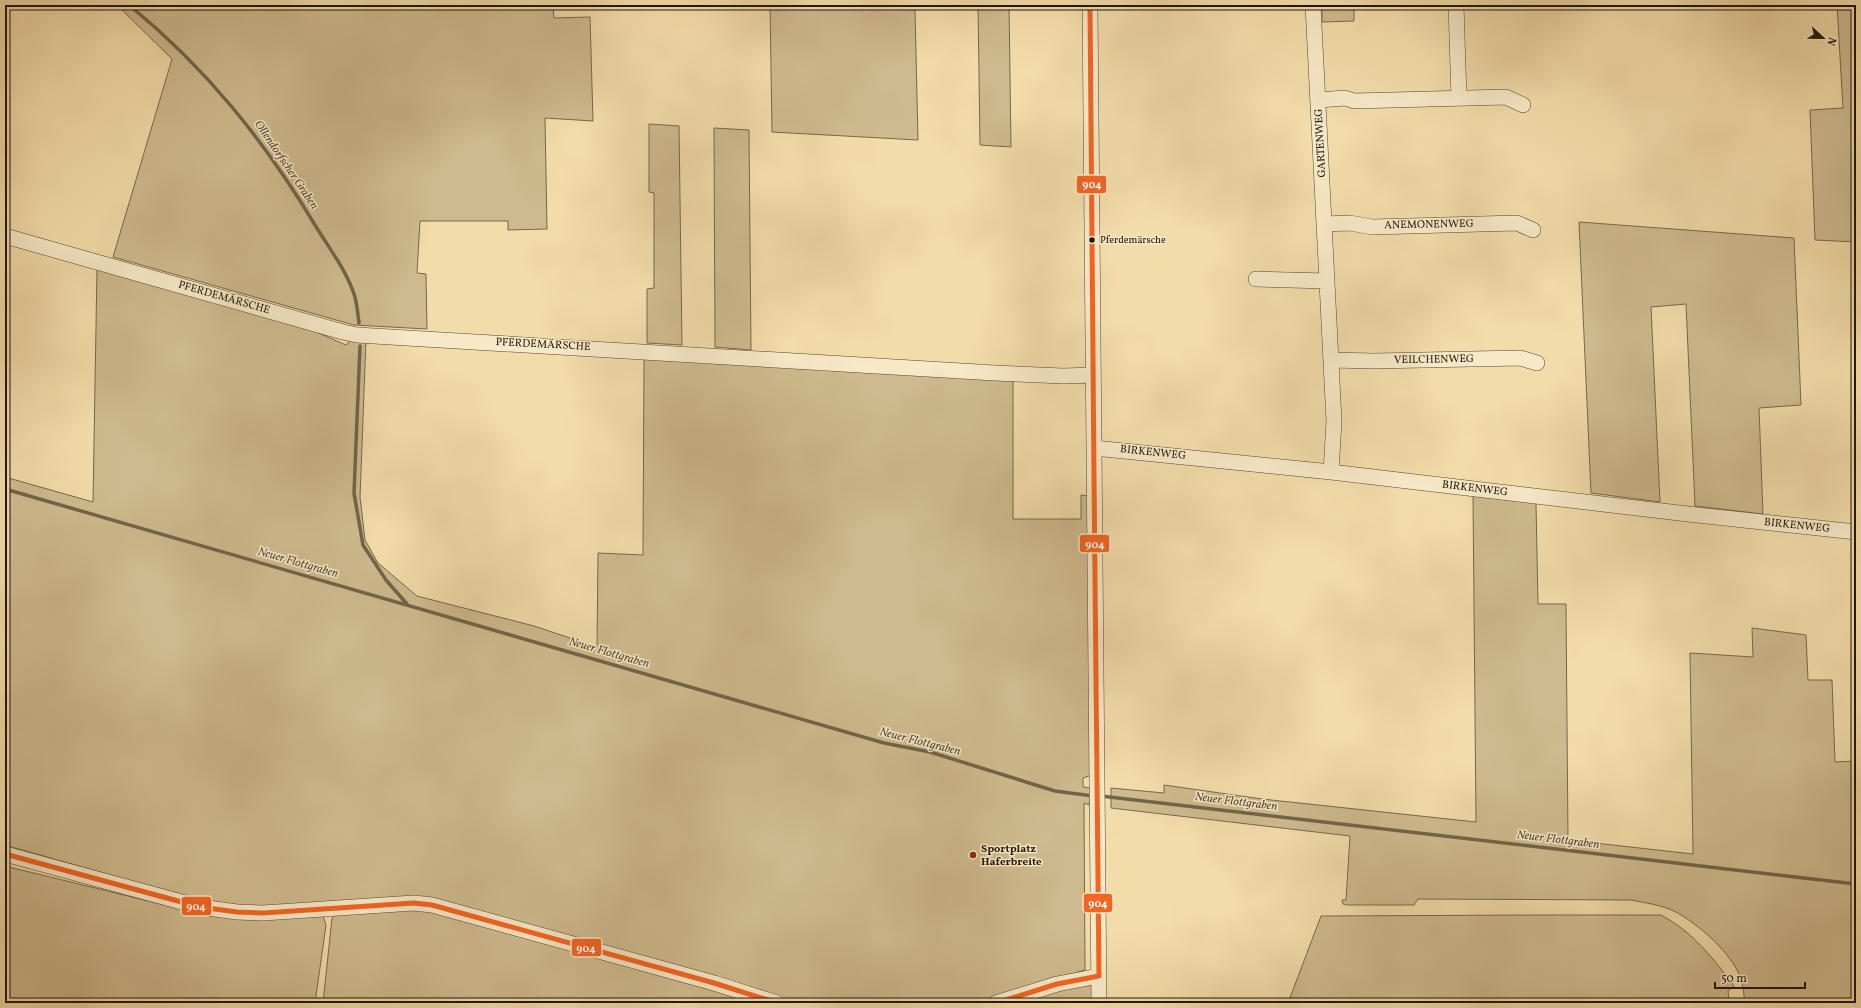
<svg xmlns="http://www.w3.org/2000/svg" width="1861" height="1008" font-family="Vollkorn,serif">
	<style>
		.green { fill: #ceba8e; stroke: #76684c }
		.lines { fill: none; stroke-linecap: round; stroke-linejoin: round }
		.stream { stroke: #726449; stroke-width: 3.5 }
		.minor-casing { stroke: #544732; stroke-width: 16 }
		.minor { stroke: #f7e8c7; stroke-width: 15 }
		.bus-1-casing { stroke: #f7e8c7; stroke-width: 8 }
		.bus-1 { stroke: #f26522; stroke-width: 5 }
		.bus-dot { fill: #1f150a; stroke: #f7e8c7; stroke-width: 1.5 }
		.poi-dot { fill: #8f2418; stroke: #f7e8c7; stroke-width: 1.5 }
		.labels { text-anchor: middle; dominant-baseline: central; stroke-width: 3; stroke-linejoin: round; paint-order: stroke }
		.bus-label { font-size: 10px; fill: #1f150a; stroke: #f7e8c7; text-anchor: start }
		.street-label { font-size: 11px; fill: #1f150a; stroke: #f7e8c7 }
		.poi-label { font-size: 11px; font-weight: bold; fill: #1f150a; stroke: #f7e8c7; text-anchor: start }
		.water-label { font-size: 12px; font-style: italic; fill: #574934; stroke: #f7e8c7 }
		.line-badge { stroke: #f7e8c7; stroke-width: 1.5 }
		.badge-label { font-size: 11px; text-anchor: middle; font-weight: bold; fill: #fff }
	</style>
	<rect width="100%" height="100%" fill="#f2dca9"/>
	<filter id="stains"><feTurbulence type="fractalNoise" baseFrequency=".005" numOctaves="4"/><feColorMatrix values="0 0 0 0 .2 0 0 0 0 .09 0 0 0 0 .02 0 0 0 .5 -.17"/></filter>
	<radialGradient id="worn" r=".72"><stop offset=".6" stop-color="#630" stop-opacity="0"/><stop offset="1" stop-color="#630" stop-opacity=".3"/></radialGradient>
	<!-- green -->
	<path class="green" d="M117 5H553L554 18 590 17 593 121 545 118 547 229 508 230V221H420L417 273 426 274 427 329 354 325 113 257 172 59Z
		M770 5 818 9 819 5H854V7L915 10 918 140 772 132Z
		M978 5H1009L1011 147 980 145Z
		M1322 5H1354V21L1322 22Z
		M1837 5H1856V242L1815 240 1810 110 1843 108Z
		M649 124 679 126 682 345 647 343V289L654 288V193L649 192Z
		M714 128 749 130 751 350 715 347Z
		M1579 222 1794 238 1801 405 1759 408 1763 514 1695 506 1686 304 1651 307 1660 502 1591 493Z
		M97 268 305 327 346 345 352 339 366 340 360 497 365 540 378 563 417 596 534 626 597 647 598 553 643 555 644 357 1013 380V519H1081V495L1089 496 1091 774 1089 776 1083 778V787L1091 788 1089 805 1084 803 1085 970 976 1003H790L732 985 439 902 253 909 194 899 5 845V477L93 502Z
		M1473 496 1536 503 1538 604H1566L1568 840 1693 854 1690 653 1753 657 1752 628 1806 635 1808 680H1832L1835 762 1856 761V1003H1745C1744 995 1743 986 1741 979 1733 954 1698 924 1676 912 1662 905 1646 903 1631 900L1418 899 1414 905H1347L1343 904 1342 900H1346L1350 836 1111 808V788L1164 793V785L1262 799 1476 822Z
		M5 866 177 908 323 916 326 925 315 1003H5Z
		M416 906 760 1003H323L332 918 336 914Z
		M1542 915H1661C1694 933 1712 957 1734 986L1728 991 1729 1000 1734 1003H1288L1321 916Z
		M1089 985 1092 987 1095 1003H1007L1060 986Z"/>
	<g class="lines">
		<!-- stream -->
		<path class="stream" d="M129 5C206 68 264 140 315 225 329 248 347 271 355 297 357 305 358 315 359 323
			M360 346 354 493 363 545 386 580 407 604
			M5 489 884 743 930 752 1055 791 1093 796
			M1101 796 1856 884"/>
		<defs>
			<path id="minor" d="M1090 5C1093 338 1096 670 1099 1003
				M1313 5 1334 421 1331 472
				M1456 5 1459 98
				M1319 100 1345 98 1354 101 1506 97 1523 105
				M1324 224 1350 223 1372 227 1517 223 1533 230
				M5 236 343 332 357 335 995 373 1063 376 1093 375
				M1256 279 1327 281
				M1331 360 1374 361 1520 358 1537 363
				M1094 448 1331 472 1688 514 1856 532
				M5 854 200 907 237 912 263 913 414 903 432 905 714 983 777 1003
				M996 1003 1057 984 1099 976"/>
		</defs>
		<!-- minor casing -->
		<use href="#minor" class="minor-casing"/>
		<!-- minor -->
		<use href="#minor" class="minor"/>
		<defs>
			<path id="bus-1" d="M5 854 200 907 237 912 263 913 414 903 432 905 714 983 777 1003
				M996 1003 1057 984 1099 976C1095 652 1093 329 1090 5"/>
		</defs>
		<!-- bus-1 casing -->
		<use href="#bus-1" class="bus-1-casing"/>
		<!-- bus-1 -->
		<use href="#bus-1" class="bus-1"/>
	</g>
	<!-- markers -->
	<circle class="bus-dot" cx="1092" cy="240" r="3.5"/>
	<circle class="poi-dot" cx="973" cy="855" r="4"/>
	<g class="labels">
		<!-- bus labels -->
		<g class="bus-label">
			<text x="1100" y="240">Pferdemärsche</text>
		</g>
		<!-- street labels -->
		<g class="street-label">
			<text transform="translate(1321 143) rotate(-93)">GARTENWEG</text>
			<text transform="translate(1429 225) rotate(-1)">ANEMONENWEG</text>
			<text transform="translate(224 298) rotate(16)">PFERDEMÄRSCHE</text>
			<text transform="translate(543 345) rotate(3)">PFERDEMÄRSCHE</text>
			<text transform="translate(1434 360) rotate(-1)">VEILCHENWEG</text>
			<text transform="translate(1153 453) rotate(6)">BIRKENWEG</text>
			<text transform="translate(1475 489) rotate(7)">BIRKENWEG</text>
			<text transform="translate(1797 526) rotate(6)">BIRKENWEG</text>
		</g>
		<!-- poi labels -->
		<g class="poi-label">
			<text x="981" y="849">Sportplatz<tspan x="981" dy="13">Haferbreite</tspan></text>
		</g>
		<!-- water labels -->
		<g class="water-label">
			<text transform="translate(286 165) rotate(56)">Ollendorfscher Graben</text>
			<text transform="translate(298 563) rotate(16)">Neuer Flottgraben</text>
			<text transform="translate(609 653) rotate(16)">Neuer Flottgraben</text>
			<text transform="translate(920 742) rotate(14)">Neuer Flottgraben</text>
			<text transform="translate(1236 802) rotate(7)">Neuer Flottgraben</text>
			<text transform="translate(1558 840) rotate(7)">Neuer Flottgraben</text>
		</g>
	</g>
	<g class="line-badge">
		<rect x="1076" y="175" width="31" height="19" rx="4" fill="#f26522"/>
		<rect x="1079" y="534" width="31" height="19" rx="4" fill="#f26522"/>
		<rect x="1083" y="893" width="30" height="20" rx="4" fill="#f26522"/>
		<rect x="181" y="896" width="31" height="20" rx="4" fill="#f26522"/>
		<rect x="571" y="938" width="31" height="19" rx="4" fill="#f26522"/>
	</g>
	<g class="badge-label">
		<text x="1092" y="188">904</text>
		<text x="1095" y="548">904</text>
		<text x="1098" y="907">904</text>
		<text x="196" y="910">904</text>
		<text x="586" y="952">904</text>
	</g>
	<!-- margin -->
	<rect width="1861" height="1008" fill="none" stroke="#f2dca9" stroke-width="20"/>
	<rect x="6" y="6" width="1849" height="996" fill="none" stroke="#1f150a" stroke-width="2"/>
	<rect x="10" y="10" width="1841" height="988" fill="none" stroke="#1f150a"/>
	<!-- north arrow -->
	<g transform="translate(1823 38) rotate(112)" stroke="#f7e8c7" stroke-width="3" paint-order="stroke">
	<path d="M0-3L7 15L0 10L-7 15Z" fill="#1f150a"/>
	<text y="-6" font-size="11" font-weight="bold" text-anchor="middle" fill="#1f150a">N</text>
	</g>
	<!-- scale -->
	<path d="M1715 982v6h90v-6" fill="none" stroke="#1f150a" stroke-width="2"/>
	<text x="1721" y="982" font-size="12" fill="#1f150a" stroke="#f7e8c7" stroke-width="3" paint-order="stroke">50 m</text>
	<rect width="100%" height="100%" filter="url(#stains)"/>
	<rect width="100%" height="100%" fill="url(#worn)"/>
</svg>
